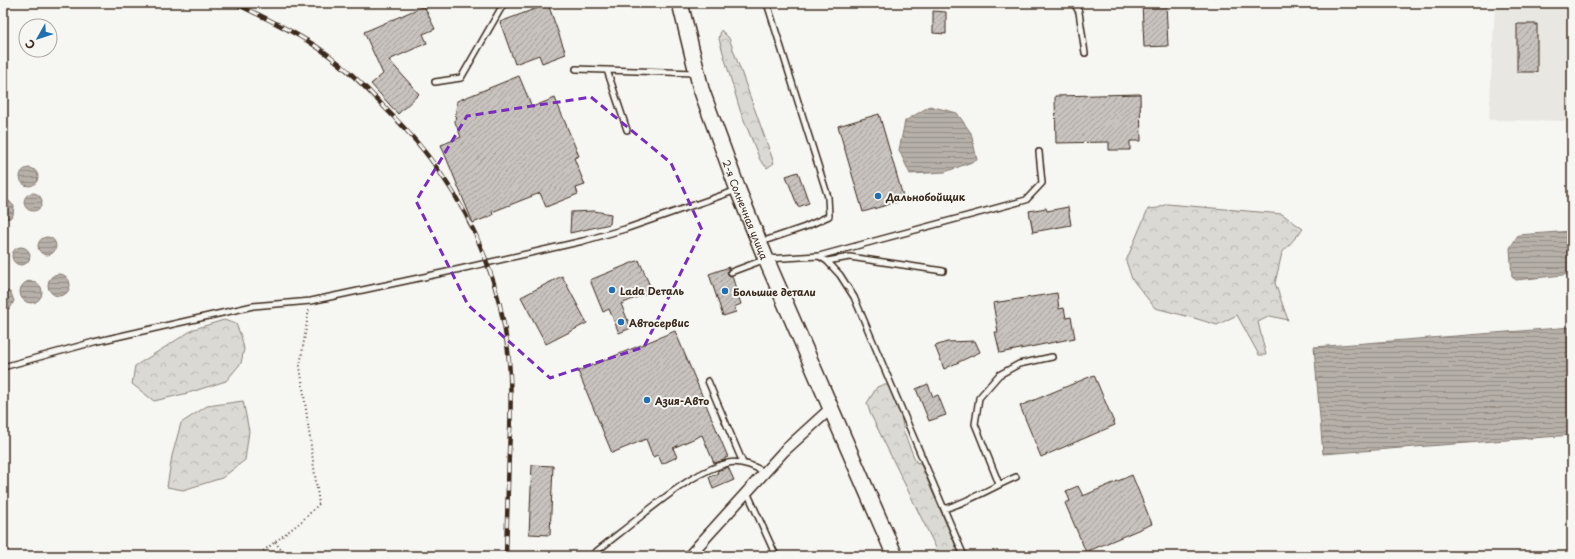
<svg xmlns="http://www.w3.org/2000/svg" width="1575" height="559" font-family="'Playpen Sans',sans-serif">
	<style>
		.built { fill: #e8e7e2 }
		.forest { fill: url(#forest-crowns); stroke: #8a8278 }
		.water { fill: url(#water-rules); stroke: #857a71 }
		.building { fill: url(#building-hatch); stroke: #3b2a1e }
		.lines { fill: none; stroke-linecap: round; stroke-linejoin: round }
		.service-casing { stroke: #3b2a1e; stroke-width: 8 }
		.minor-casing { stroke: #3b2a1e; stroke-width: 13 }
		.primary-casing { stroke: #3b2a1e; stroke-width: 18 }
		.path { stroke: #3b2a1e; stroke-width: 2; stroke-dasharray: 1 3; stroke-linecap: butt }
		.service { stroke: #f6f6f2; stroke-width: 5 }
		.minor { stroke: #f6f6f2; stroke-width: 10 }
		.primary { stroke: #f6f6f2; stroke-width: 15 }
		.rail-casing { stroke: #3b2a1e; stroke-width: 4.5 }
		.rail { stroke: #f6f6f2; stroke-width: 3; stroke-dasharray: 9; stroke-linecap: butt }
		.marked { fill: none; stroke: #7b2cbf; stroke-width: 3; stroke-dasharray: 8 5; stroke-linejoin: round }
		.poi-dot { fill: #1f6fb2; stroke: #f6f6f2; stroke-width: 1.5 }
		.labels { text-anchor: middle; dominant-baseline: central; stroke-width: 4; stroke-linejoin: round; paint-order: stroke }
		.poi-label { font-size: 10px; font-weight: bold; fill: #3b2a1e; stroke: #f6f6f2; text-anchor: start }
		.street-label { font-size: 10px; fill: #3b2a1e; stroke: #f6f6f2 }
	</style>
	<defs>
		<pattern id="forest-crowns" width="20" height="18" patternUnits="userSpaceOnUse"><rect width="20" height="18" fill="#dad9d3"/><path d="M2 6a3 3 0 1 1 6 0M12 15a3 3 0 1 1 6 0" fill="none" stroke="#bcbab5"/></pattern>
		<pattern id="water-rules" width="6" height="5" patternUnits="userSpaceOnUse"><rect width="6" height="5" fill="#b6b0a9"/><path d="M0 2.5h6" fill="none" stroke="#958f89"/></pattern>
		<pattern id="building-hatch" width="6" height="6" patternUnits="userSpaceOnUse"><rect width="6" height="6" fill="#c8c3be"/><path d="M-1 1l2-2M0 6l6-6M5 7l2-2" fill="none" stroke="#a49f9a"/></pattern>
	</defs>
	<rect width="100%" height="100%" fill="#f6f6f2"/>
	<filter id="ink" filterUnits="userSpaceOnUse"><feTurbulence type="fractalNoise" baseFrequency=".025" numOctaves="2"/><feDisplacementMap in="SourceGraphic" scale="8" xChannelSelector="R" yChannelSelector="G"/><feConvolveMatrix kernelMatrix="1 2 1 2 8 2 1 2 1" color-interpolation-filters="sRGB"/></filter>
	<g filter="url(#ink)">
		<!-- built -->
		<path class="built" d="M1495 3H1572V121L1489 120Z"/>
		<!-- forest -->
		<path class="forest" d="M721 30 729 38 774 163 767 168 760 160 740 110 719 39Z
			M1167 204 1282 214 1303 229 1282 253 1275 283 1288 320 1270 316 1258 322 1266 355H1259L1237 315 1217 325 1194 318 1155 308 1132 279 1126 261 1148 209 1158 208Z
			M224 320 236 324 241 336 244 349 241 363 226 381 188 393 154 401 132 384 135 366 194 329Z
			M882 385H887L891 387 900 409 904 433 916 462 920 463 960 556H940L870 413 867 403 877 387Z
			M243 401 249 431 245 460 222 478 183 490 167 487 172 456 181 423 207 406Z"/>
		<!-- water -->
		<path class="water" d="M930 106 957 113 971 133 977 160 945 172 910 174 899 150 905 121Z
			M20 177a9 9 0 1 1 18 0a9 9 0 1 1-18 0Z
			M24 202a9 9 0 1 1 18 0a9 9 0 1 1-18 0Z
			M3 200 9 201 14 206 13 215 10 218 3 219Z
			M1572 231V274L1516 280 1512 277 1510 248 1518 235Z
			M38 246a9 9 0 1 1 18 0a9 9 0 1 1-18 0Z
			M12 256a9 9 0 1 1 18 0a9 9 0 1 1-18 0Z
			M48 285a11 11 0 1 1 22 0a11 11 0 1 1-22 0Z
			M20 292a11 11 0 1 1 22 0a11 11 0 1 1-22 0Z
			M3 289 11 293 14 301 10 308 3 311Z
			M1572 327V435L1323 454 1314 347Z"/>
		<!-- building -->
		<path class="building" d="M1142 3H1166L1168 46 1144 47Z
			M548 4 566 54 542 63 539 55 515 64 500 22Z
			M424 6 435 29 423 34 427 43 389 60 419 94 398 114 371 84 383 74 364 32Z
			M933 11 946 12V34L933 33Z
			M1517 24H1537V72H1517Z
			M519 76 532 107 555 98 579 156 574 158 585 185 576 188 578 194 546 207 540 193 492 212 493 215 473 223 441 145 461 137 455 122 457 101Z
			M1140 94 1141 141H1130V150H1109V142L1056 143 1055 96Z
			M879 114 904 200 863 212 838 126Z
			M798 172 809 203 798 207 786 176Z
			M1068 207 1071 225 1033 232 1029 211 1046 208 1047 211Z
			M594 211 611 214 610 224 570 233 571 212Z
			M639 260 652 291 621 304 631 328 619 333 609 309 603 312 590 280Z
			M729 267 727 273 729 275 732 276 741 304 734 307 736 312 723 316 709 274Z
			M562 276 587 323 546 344 521 297Z
			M1057 293 1059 309 1064 308 1066 318 1071 317 1075 338 1000 353 995 332H998L993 303Z
			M675 331 728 457 725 458V460L714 463 702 435 673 448 677 457 662 464 658 455 653 457 646 439 612 453 578 371Z
			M975 341 980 352 944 369 935 346 947 342Z
			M1094 375 1115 425 1041 457 1020 406Z
			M928 384 933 397 938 395 946 415 929 421 916 389Z
			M532 465 553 466 550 535 529 534Z
			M728 467 734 480 713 489 709 477 718 473 717 471Z
			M1132 475 1152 524 1086 552 1065 503 1070 501 1066 491 1078 486 1083 496Z"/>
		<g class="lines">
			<defs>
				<path id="service" d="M1074 3 1079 12 1085 53
					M576 69 695 73
					M607 70 627 130
					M435 82 461 78 504 3
					M761 242 805 227 829 216 828 197 767 3
					M819 256 1026 200 1042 183 1039 152
					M827 261 850 257 943 271
					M731 272 766 259 819 256 827 261 840 275 854 297 964 556
					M3 367 94 342 253 306 311 301 447 272 583 241 625 229 737 190
					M708 381 743 463
					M999 484 975 424 979 398 999 375 1019 364 1052 357
					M747 492 776 556
					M944 509C969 502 992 487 1016 477
					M591 556C609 541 628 527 646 512 671 493 697 471 728 463 741 460 754 466 766 473"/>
				<path id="minor" d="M689 556 784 451 830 409"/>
				<g id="primary">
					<path id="s1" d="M680 3 701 89 738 190 766 259 895 556"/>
				</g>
			</defs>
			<!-- service casing -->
			<use href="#service" class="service-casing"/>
			<!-- minor casing -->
			<use href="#minor" class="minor-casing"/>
			<!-- primary casing -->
			<use href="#primary" class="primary-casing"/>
			<!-- path -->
			<path class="path" d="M275 542 286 556
				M257 556 302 521 319 504 300 366 309 309"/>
			<!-- service -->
			<use href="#service" class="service"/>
			<!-- minor -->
			<use href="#minor" class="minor"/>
			<!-- primary -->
			<use href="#primary" class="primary"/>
			<defs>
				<path id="rail" d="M234 3C262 16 289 29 314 45 342 63 365 86 387 110 407 130 425 150 441 174 477 225 501 289 508 351 512 385 511 418 509 452 508 487 507 521 506 556"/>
			</defs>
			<!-- rail casing -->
			<use href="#rail" class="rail-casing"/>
			<!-- rail -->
			<use href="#rail" class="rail"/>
		</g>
	</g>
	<!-- marked area -->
	<path class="marked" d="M591 97 671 163 702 230 644 347 550 378 468 305 416 201 467 116Z"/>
	<!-- markers -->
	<g class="poi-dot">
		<circle cx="878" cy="196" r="4"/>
		<circle cx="612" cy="290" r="4"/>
		<circle cx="725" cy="291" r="4"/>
		<circle cx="621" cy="322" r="4"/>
		<circle cx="647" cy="400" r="4"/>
	</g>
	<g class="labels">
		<!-- poi labels -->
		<g class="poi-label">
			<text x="886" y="196">Дальнобойщик</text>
			<text x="620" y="290">Lada Dеталь</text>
			<text x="733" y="291">Большие детали</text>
			<text x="629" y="322">Автосервис</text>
			<text x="655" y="400">Азия-Авто</text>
		</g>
		<!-- street labels -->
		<g class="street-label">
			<text stroke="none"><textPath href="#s1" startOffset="217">2-я Солнечная улица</textPath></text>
		</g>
	</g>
	<!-- margin -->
	<rect width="1575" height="559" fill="none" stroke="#f6f6f2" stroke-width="16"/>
	<rect x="8" y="8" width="1559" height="543" fill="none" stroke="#3b2a1e" stroke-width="1.5" filter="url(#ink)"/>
	<!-- north arrow -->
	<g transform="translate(38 38) rotate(231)"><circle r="19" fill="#f6f6f2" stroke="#aba49d"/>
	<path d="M0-3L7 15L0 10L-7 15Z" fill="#1f6fb2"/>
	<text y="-6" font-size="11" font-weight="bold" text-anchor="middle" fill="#3b2a1e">С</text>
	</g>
</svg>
